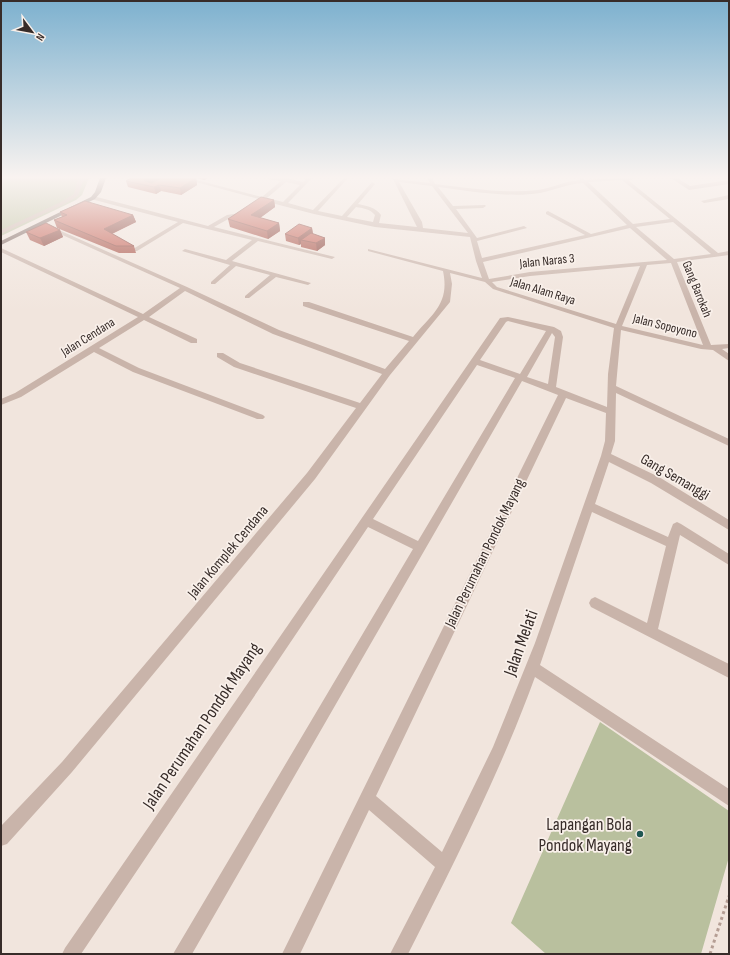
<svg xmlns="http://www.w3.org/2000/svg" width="730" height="955" font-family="'Sofia Sans Condensed',sans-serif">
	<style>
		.green { fill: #b9c09e }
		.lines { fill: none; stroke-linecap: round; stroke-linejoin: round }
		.path { stroke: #b59e94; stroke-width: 3; stroke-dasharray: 3 3; stroke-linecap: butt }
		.minor { fill: #c9b4aa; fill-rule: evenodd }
		.major { fill: #78615b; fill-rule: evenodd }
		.wall { fill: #a64d41 }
		.shaded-wall { fill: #873e35 }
		.building { fill: #c1594c; stroke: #873e35 }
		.poi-dot { fill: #205753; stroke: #f9f0ea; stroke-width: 1.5 }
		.labels { text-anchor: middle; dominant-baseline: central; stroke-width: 3.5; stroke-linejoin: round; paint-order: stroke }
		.far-street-label { font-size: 13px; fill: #372c29; stroke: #f9f0ea }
		.street-label { font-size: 15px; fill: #372c29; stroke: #f9f0ea }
		.near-street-label { font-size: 18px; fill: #372c29; stroke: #f9f0ea }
		.near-poi-label { font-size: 18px; fill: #372c29; stroke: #f9f0ea; text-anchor: end }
	</style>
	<rect width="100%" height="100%" fill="#f1e5dd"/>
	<!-- green -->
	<path class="green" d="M1 178H89L82 195 76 200 1 236Z
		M600 722 729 811V857L701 954H546L511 923Z"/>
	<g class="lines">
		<!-- path -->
		<path class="path" d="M710 954 729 896"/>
		<!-- minor -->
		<path class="minor" d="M2 178H7L3 185 1 186Z
			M78 178H84L78 196 63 205 1 234V230L59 203 74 194Z
			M181 178H189L262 197 281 181 268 179V178H286L303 182 307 178H312L288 203 313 210 344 178H348L318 211 342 216 372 182 375 184 358 204C367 206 375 207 381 215L379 223 417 227 393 179 430 183 427 178H432L435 184C469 188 504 194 538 190 552 188 565 181 580 180L581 178 585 180 634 178V179L628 180 718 253 729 251V255L677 262 711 345 729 344V348L722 349 729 354V361L713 350 701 349 621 330 616 386 729 439V446L616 393 615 441 611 454 659 477 729 520V530L651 483 609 462 595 504 668 537 673 524 677 522 681 524 729 554V565L680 535 658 629 729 664V678L591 607 589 603 591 599 595 597 647 623 666 546 592 512 540 665 729 789V806L535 677C500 773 454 863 408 954H390L435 867 369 810 300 954H282L558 395 522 381 192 954H173L413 549 368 527 81 954H62L65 948 500 318 508 317 554 327 561 331 563 337 556 387 607 407 608 374 614 328 493 289 485 282 450 273 452 284 450 302 390 375 315 479 72 772 7 844 1 846V826L62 762 307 473 356 408 234 367 217 357V353H223L240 363 360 403 382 374 273 334 185 291 149 317 197 339V343H191L144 320 99 348 139 368 263 415 265 417 263 419H257L133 372 94 352 21 397 1 405V399L15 393 138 317 1 252V248L143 314 180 288 38 224 43 223 187 287 279 330 385 369 409 341 303 306V302H309L413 337C432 314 450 304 443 271L368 251V249L482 278 476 261 470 237 375 227 314 214 264 201 258 202 259 199ZM622 180 670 219 633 224 588 182ZM286 182 300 185 283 202 267 198ZM399 182 432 186 468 233 423 228 422 222ZM583 183 627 225 591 234 548 211 546 212V214L585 235 482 258 477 241 527 228 524 226 477 238 456 209 483 208 486 206 485 205 453 206 438 187C469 191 509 198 540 193 555 190 568 184 583 183ZM356 207C363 208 370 209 375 215L373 222 347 217ZM673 222 711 254 674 259 636 227ZM630 228 667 260 530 272 489 279 483 262ZM671 263 703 345 622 326 647 265ZM640 266 616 324 497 287 492 282 530 276ZM508 321 546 331 520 374 480 360 506 322ZM552 333 555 337 548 384 527 377ZM477 365 515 378 418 541 373 519ZM566 398 606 413 605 441 601 456 535 643 493 747 442 852 376 796Z
			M671 178H677L690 186 729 180V184L689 190Z
			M729 195V199L704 203 701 201Z
			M93 196 208 226 227 215 240 213 245 210H249V212L243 216 230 218 214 227 335 257 332 259 258 241 232 261 311 283 308 285 276 277 249 298H245V296L270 275 236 266 215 284H211V282L230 265 182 251 185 249 226 260 252 240 183 223 137 251H133V249L178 222 91 199 90 198Z"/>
		<!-- major -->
		<path class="major" d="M100 178H106L101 192 95 199 1 245V241L91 197 95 192Z"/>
	</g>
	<!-- wall -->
	<path class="wall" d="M131 178H208L204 180 196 178 197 185 181 195 161 191 156 194 128 187 126 181Z
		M274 200 275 207 260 218 279 223 280 231 268 239 230 227 228 219Z
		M60 212 133 215 136 222 112 234 134 246 136 253H119L57 228 54 220 62 217Z
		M312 228 313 234 325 245 317 251 301 247V244L299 245 286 241 285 234Z
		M60 230 63 237 44 246 30 240 26 232Z"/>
	<!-- shaded-wall -->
	<path class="shaded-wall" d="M148 178H162L147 186 145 181V179Z
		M196 178 197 185 181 195 180 188Z
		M203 178H208L204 180Z
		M159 185 161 191 156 194 154 187Z
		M274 200 275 207 253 223 251 215Z
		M133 215 136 222 107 236 104 229Z
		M279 223 280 231 268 239 267 231Z
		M312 228 313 235 301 240V244L299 245 298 238Z
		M60 230 63 237 44 246 40 238Z
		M325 238V245L317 251 316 243Z"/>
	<!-- building -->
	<path class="building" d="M131 178H148L145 179V181L152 183 161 178H196L180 188 159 185 154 187 126 181Z
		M261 197 274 200 251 215 279 223 267 231 228 219Z
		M85 201 133 215 104 229 134 246H116L54 220 67 215 60 212Z
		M46 223 60 230 40 238 26 232Z
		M299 224 312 228 298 238 285 234Z
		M311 233 325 238 316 243 301 240Z"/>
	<!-- sky -->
	<linearGradient id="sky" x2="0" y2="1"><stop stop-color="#7db1cf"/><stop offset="0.57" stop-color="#f9f3f0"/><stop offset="1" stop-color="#f9f3f0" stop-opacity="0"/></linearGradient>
	<rect width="730" height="311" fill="url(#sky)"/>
	<!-- markers -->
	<circle class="poi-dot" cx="640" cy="834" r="4"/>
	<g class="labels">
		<!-- far-street labels -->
		<g class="far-street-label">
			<text transform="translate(547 261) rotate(-6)">Jalan Naras 3</text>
			<text transform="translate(697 289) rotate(68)">Gang Barokah</text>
			<text transform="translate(543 291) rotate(17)">Jalan Alam Raya</text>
			<text transform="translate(665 326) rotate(14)">Jalan Sopoyono</text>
			<text transform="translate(88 337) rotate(-32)">Jalan Cendana</text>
		</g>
		<!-- street labels -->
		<g class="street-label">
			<text transform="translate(675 477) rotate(30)">Gang Semanggi</text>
			<text transform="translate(228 552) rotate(-50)">Jalan Komplek Cendana</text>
			<text transform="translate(485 553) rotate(-64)">Jalan Perumahan Pondok Mayang</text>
		</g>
		<!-- near-street labels -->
		<g class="near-street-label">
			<text transform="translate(521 643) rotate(-70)">Jalan Melati</text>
			<text transform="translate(202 726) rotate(-56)">Jalan Perumahan Pondok Mayang</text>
		</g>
		<!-- near-poi labels -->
		<g class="near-poi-label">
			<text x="632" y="824">Lapangan Bola<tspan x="632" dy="21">Pondok Mayang</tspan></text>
		</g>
	</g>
	<!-- border -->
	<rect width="730" height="955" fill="none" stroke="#372c29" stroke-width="4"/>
	<!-- north arrow -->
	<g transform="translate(32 32) rotate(122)" stroke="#f9f0ea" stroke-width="3" paint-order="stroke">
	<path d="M0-3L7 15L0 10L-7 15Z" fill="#372c29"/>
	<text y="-6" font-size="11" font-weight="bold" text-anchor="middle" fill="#372c29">N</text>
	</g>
</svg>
